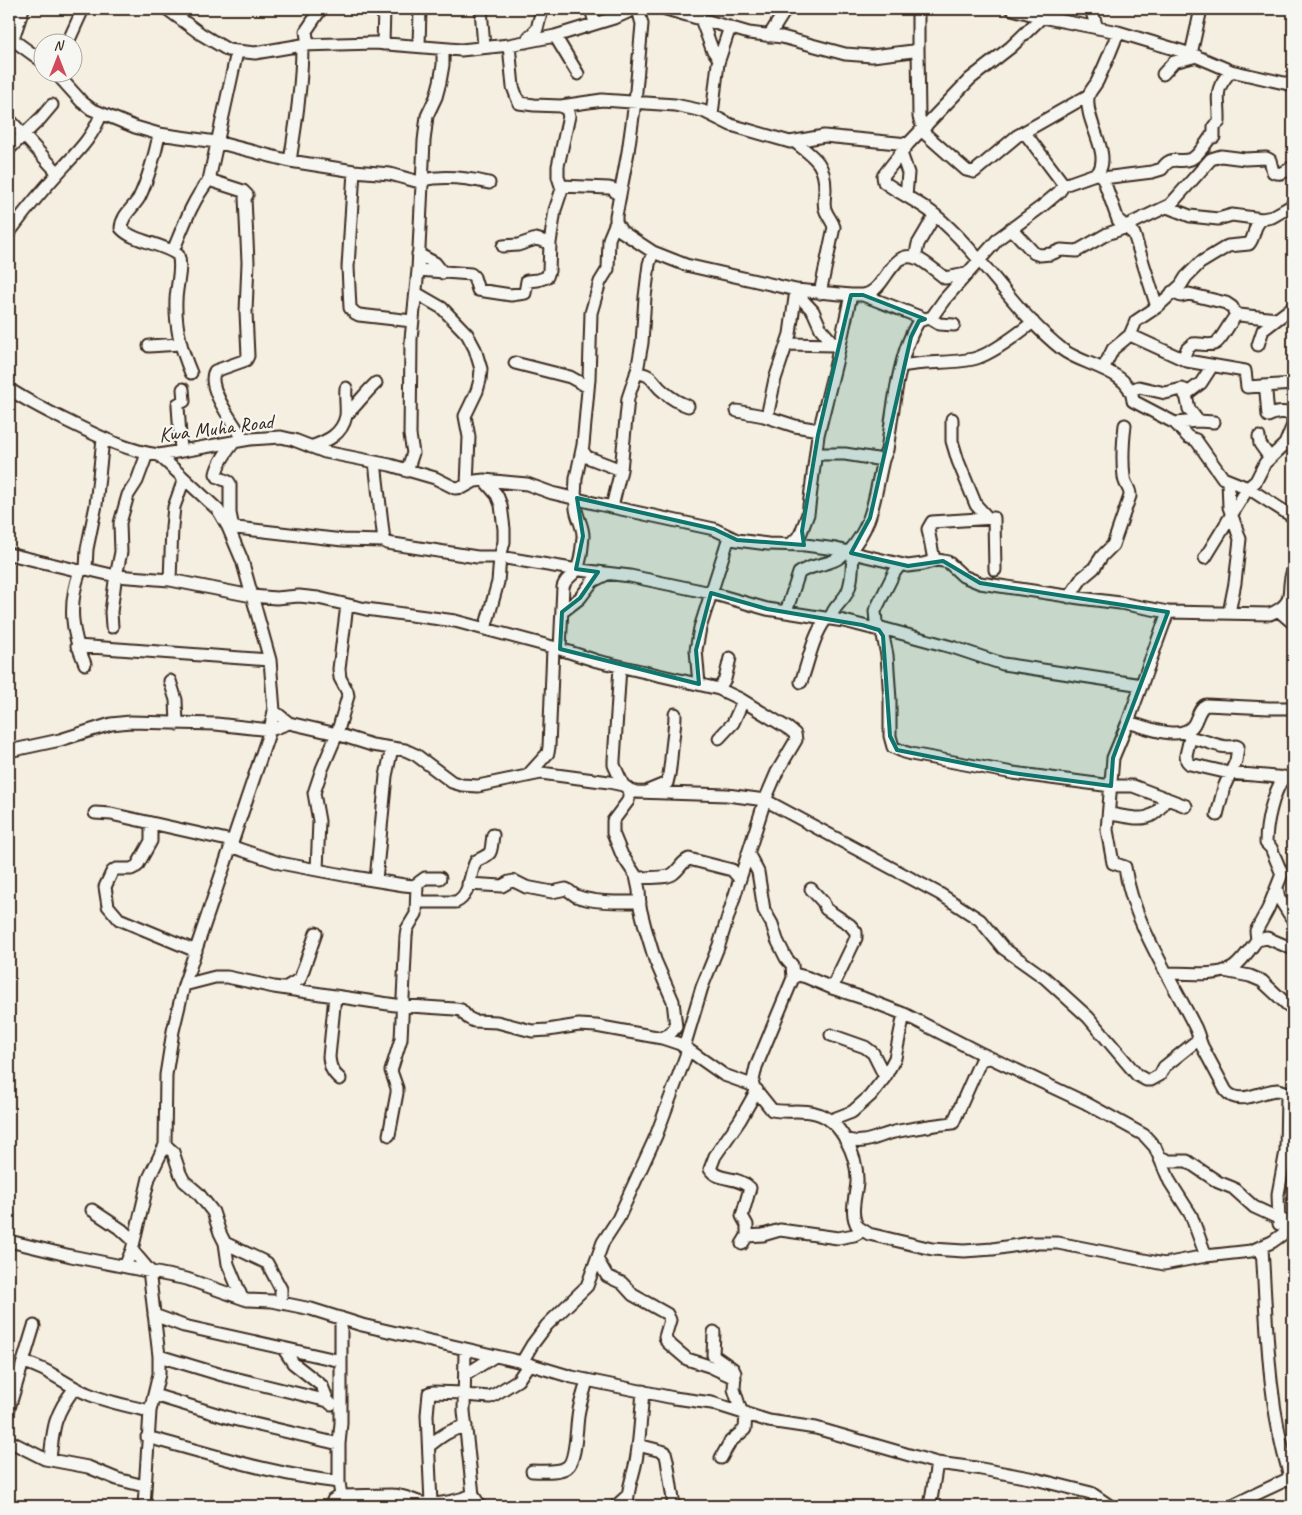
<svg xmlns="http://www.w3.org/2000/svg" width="1302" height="1515" font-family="Caveat,sans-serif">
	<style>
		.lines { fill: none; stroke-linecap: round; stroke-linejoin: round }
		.minor-casing { stroke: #3b2a1e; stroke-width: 15 }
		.minor { stroke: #f6f6f2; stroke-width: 11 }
		.marked { fill: #0f766e; fill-opacity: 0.2; stroke: #0f766e; stroke-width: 4; stroke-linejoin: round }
		.labels { text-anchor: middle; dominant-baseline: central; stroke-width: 4.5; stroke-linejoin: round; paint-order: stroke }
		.street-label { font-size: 21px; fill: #3b2a1e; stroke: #f6f6f2 }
	</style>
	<rect width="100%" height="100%" fill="#f5efe2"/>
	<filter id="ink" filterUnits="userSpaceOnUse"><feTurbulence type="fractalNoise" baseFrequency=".02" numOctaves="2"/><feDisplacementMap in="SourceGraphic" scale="10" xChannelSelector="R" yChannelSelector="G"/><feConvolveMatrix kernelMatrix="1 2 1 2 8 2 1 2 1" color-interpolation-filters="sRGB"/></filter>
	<g filter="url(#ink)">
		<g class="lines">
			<defs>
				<path id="minor" d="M167 9 201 34 228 50 255 53 302 45 375 43 461 50 509 45 555 36 617 17 635 9
					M481 9 484 47
					M591 9 595 23
					M638 9 642 24 635 102 628 152 616 216V222L621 231 653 252 686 265 796 290 851 295H863L925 319 932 317 944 300 999 238 1041 207 1059 192 1064 185 1098 173
					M666 9 749 33 782 37 845 54 872 56 913 51 918 49V9
					M1012 9 1042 17 1118 32 1191 54 1231 71 1293 85
					M1091 9 1097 28
					M1042 17 1011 47 970 79 908 144 883 176 884 182C900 194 920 202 935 215 983 255 1014 312 1063 350 1084 366 1131 370 1133 401L1175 423 1188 437 1196 440 1223 478 1248 488 1293 517
					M701 19 712 49 719 59
					M555 36 578 74
					M769 36 786 9
					M9 37 42 61
					M68 42 83 9
					M526 42 529 37 537 29 542 9
					M9 44 13 39 23 9
					M383 44 384 9
					M308 45 306 31 321 9
					M509 45 513 87 519 103 534 105 561 106 602 100 675 105 703 111 731 125 790 142 824 136 908 144
					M419 46 420 9
					M918 49 919 117 921 123 926 126
					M1191 54 1201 9
					M55 72 82 102 91 109 135 127 159 134 216 142 290 161 354 171 390 174 423 183
					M1163 74 1174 62 1197 56
					M712 115 718 63 730 27
					M9 119 58 173
					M922 131 966 170 974 172 1017 136 1089 95
					M1025 133 1064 185
					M159 134C156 152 147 182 139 198 133 208 122 215 121 228 133 242 163 243 178 255 183 267 176 287 176 301 175 326 181 350 191 373
					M1214 137V126L1219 122C1220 96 1212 92 1231 71
					M795 142C814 157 825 163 825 189 825 196 823 204 825 209 827 216 832 220 834 227L820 293
					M9 149 41 118 52 105
					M901 153 908 173 906 196
					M290 161C296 123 302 84 302 45
					M354 171 348 267 350 308 355 313 359 315 412 321
					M1098 173C1112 153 1085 122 1088 98 1088 93 1094 87 1097 82 1105 65 1112 49 1118 32
					M1098 173 1103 178 1118 220 1134 234 1157 307
					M1103 178 1152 172 1162 169C1171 154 1179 164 1191 159 1197 157 1210 138 1214 132
					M209 180 243 191 247 195 245 198 248 262 246 312 248 356 246 360 215 371C205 387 235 425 244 440
					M422 180C445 175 467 178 489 183
					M561 186 609 188 613 189 619 196
					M1167 207 1190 216 1218 219 1232 215 1262 219 1272 217 1293 205
					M1126 226 1170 205 1211 159 1221 156 1245 159 1266 158 1270 160 1273 172C1282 176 1286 170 1293 167
					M1011 228 1034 253 1040 255 1051 254 1061 250 1077 251 1107 234 1127 227
					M9 233C24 212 41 192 58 173 74 155 93 138 101 114
					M503 246 518 245 536 239 550 243
					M173 251C183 227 192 201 209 180L237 52
					M418 254 435 263 443 273
					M915 258 918 244 935 215
					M418 270 471 274 474 277 478 290 511 295 525 293 527 281 538 280 547 277 549 271 550 243 555 210 562 189 558 177V166L569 116 567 110 561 106
					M1172 292 1181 296 1189 294 1226 303 1232 307 1235 313 1239 315 1277 319
					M416 293 442 308 467 334 475 349 481 369 480 380 477 391 465 416 469 437 467 485
					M796 293 813 311 821 329 838 349
					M863 295C866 294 869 294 871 292 887 284 893 247 919 259 928 264 937 272 945 278L966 274
					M929 318 939 324 954 325
					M1130 335 1187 361 1245 371 1247 387 1293 384
					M788 344 834 345
					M1258 345 1263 330 1293 307
					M149 346 180 344
					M1183 359 1187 349 1193 344C1200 343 1207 346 1214 344 1220 343 1231 320 1237 314
					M515 363 570 377 588 387
					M902 366C925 361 949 364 973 359 991 355 1018 334 1033 322
					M1103 369 1113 349 1130 335 1136 321 1157 307 1181 285 1186 277 1200 263 1228 246 1249 244C1256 236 1252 227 1262 219
					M636 373C654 374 652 383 664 392 671 398 679 403 688 406
					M1264 386 1266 392 1268 416C1275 412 1287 411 1293 415V426
					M9 389C27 401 47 411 67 421 96 435 126 451 159 455L250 439 281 437 294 440 325 452 390 465 435 478 455 488 464 487 475 481 484 480 527 484 552 493 598 504 714 529 737 540 768 544 805 545 836 549 908 566 923 564 937 560 943 561 948 562 963 576 980 583 1080 598 1120 603 1168 612 1270 614C1298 602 1285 592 1293 570
					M1131 390 1139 387 1165 393 1182 389 1185 390 1189 409 1198 421
					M1185 395 1201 383 1212 366
					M737 411 764 416 795 426 819 430
					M346 415C357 405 365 393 376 383
					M767 417 775 379 790 334 796 290
					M952 419V441L958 461 976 505 987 517
					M1175 423 1198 421 1214 422
					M1259 437 1260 444 1270 458
					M311 447C327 441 342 435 346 416 347 408 345 397 346 388
					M582 450 587 457 621 470
					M181 451 178 406V404L184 401 183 389
					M816 454H845L883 460
					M375 462 384 541 387 543 477 557H500L572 569 630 576 711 593 767 609 844 621 879 630
					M407 471 413 453 410 435 411 339 418 270 424 141 427 116 436 97 440 82 443 65V49
					M484 480 497 495 501 505 504 529V542L500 557 498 582 485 629
					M1228 481 1229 507 1240 539 1235 583 1229 613
					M575 497 576 478 583 445 589 379 591 313 600 282 608 269 609 239 616 222
					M612 507 621 470 628 398 637 371 642 343 645 297 649 264 653 252
					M228 527 343 540 384 541
					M233 528 230 513V484L229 482 218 477 216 474C218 463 227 451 234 442
					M790 545 800 535 808 514 818 435 836 363 851 295
					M848 553C874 524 874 497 883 460L887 450C893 412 898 352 919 321L925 319
					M9 554 80 571
					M1205 558 1248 488 1256 481 1265 463 1285 444 1293 425
					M934 560 928 529 932 522 994 518 995 570
					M900 565 894 573 875 611 876 622 883 636 887 655 890 700V736L893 747 904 752 911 754 1013 773 1111 786H1133L1186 806
					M86 569 87 549 96 505 103 439
					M170 580 172 527 174 507 184 479
					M1069 597 1082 578 1094 568 1102 556 1113 545 1130 496C1131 489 1124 484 1124 477 1122 460 1123 442 1125 425
					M1278 610 1293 623
					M562 612 580 598 593 581 607 574
					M786 612 799 573C812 563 835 566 845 552
					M1168 612 1128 722 1113 758 1107 830 1113 863 1125 867C1132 920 1170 977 1194 1025 1198 1032 1199 1039 1202 1046 1210 1061 1218 1076 1226 1091 1239 1107 1261 1090 1278 1090 1285 1091 1285 1094 1293 1092
					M830 619C834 605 841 604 847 593 853 581 852 566 853 553
					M112 627 111 612 115 581 121 552 120 523 128 495 137 481 147 454
					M878 627 955 648 1003 664 1142 685
					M77 646 270 660
					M560 649 563 587C565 579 570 578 575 572 581 565 582 546 583 537 584 524 572 513 577 498
					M85 664C71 632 68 604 80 571L86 569 116 576 170 580 252 596 276 598 299 596 318 598 366 609 455 621 560 649 597 661 719 689 740 699 789 729 795 734 796 740 777 772 765 800 719 945 702 987 684 1047
					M620 667 614 760V765L623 785
					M170 681 176 700 177 724
					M801 682C809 661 812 638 826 619
					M699 684 696 650 700 628 729 537
					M719 689 725 679 730 658
					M274 711 289 723 337 734 372 745 405 750 416 755 452 782 462 785 478 786 541 773 609 782 623 785 630 790 636 792 727 795 765 800 940 894 980 920 1003 948 1045 978 1088 1017 1137 1075 1146 1080H1151L1160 1075 1164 1067 1199 1039
					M1128 722C1145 727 1183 743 1194 724 1198 717 1199 708 1206 705L1269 708H1293
					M1185 733 1189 735 1190 738 1186 755 1187 761 1190 764 1229 773 1289 778 1293 777
					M719 738 733 723 743 701
					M1190 738C1206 739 1220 750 1236 746L1238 747 1236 761 1224 787 1217 815
					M9 751 60 740 111 724 130 722 216 724 270 730 289 723
					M528 775 548 753 549 747 553 648
					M630 790 628 801 613 821V833L622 855 636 876 639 890 640 907 645 927 655 960 673 1001 676 1027 670 1034 662 1038
					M650 790 667 783C670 773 670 768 671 759 672 744 675 729 675 714
					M95 813 111 814 232 841
					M1109 814C1135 817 1152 827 1166 798
					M151 823V841L137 866 131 869H116L112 872 105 887 108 906 119 919 196 951
					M230 846 280 863 354 877 404 885 414 886 425 878H440
					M748 853 758 872 764 910 772 924 777 940 786 958 792 965 793 978
					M317 870 319 821 314 793 322 769 337 734 348 696 347 691 340 678 339 669 347 605
					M637 878C646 877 668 879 674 873 680 868 682 862 689 859L732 870 740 879
					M376 880 386 776 392 748
					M468 884 502 886 509 882 514 881 526 887 552 892 566 889C570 891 573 894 576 896 594 903 621 902 640 902
					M1277 888 1279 898 1293 920
					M811 889 823 902 826 909 850 925 856 932V938L832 988
					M417 902H456C471 895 469 874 476 861 494 852 490 855 493 835
					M1257 940 1267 938 1293 949
					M1224 971 1250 976 1262 981 1293 1010
					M1166 973C1183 973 1221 977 1234 967 1243 960 1250 949 1257 940L1256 931 1268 909 1282 874 1271 848 1266 843C1266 823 1273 793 1284 777
					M184 985 215 977H227L274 987 395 1005 455 1009 461 1010 468 1018 474 1021 497 1022 532 1031 548 1030 579 1025 596 1026 662 1038 680 1044 724 1075 752 1085 772 1110C786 1113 801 1109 815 1113 841 1119 858 1157 857 1182 856 1196 849 1214 858 1227L869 1234 932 1249 964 1251 993 1249 1031 1243H1058L1164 1264 1206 1256 1251 1251 1272 1242 1293 1227
					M285 988 300 979 316 933
					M335 996 329 1057C330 1067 332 1072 340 1079
					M831 1035 865 1047 873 1053 885 1077
					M752 1085 756 1067 793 978 798 975 806 977 832 988 863 998 904 1014 978 1052 1084 1102 1144 1135 1155 1147 1170 1182 1191 1215 1206 1256
					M831 1120 852 1112 870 1096 885 1077 895 1058 904 1014
					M389 1135 397 1093V1088L391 1071 401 1039 406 936 407 929 416 914 417 884
					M845 1139C863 1146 877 1136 894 1132 914 1128 933 1125 953 1123L980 1062 983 1059 990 1058
					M165 1145 173 1152 180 1173 184 1181 198 1193 213 1212 220 1233 225 1243 228 1264 242 1298
					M1160 1157 1169 1161H1187L1218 1182 1233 1188 1254 1207 1293 1225
					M92 1210 122 1230 134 1241
					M1279 1224 1278 1194 1286 1151 1287 1094
					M747 1236V1225L742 1216 750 1188C737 1175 718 1182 710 1169L715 1156 740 1120 757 1090
					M9 1241 71 1256 187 1279 247 1300 272 1301 311 1309 362 1325 522 1362 572 1377 674 1398 712 1403 769 1421 816 1428 937 1463 976 1468 1035 1479 1091 1493 1110 1506
					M225 1243 267 1263 281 1289V1303
					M742 1244 747 1236 763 1235 780 1230 838 1238 854 1235 862 1231
					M132 1250 149 1270 159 1356V1374L150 1411 144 1506
					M597 1259 607 1276 622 1283 633 1295 667 1314 670 1320 665 1337 667 1342 687 1359 709 1366 735 1378
					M125 1266 132 1250 149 1178 165 1145 166 1075 173 1031 184 985 270 730 274 711 270 660 242 560 228 527 218 510 159 455
					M154 1315 184 1326 341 1361
					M341 1318V1423L339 1444V1482L341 1496
					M714 1332 713 1355 733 1369 735 1373 734 1389 741 1411
					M283 1348 293 1363 322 1386 328 1401 331 1404
					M465 1350 464 1411 473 1495 480 1506
					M159 1356 222 1375 328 1401
					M23 1362C50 1369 62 1383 86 1393 106 1402 128 1406 150 1411
					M522 1362 532 1345 547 1325 587 1286 603 1242 618 1219 656 1136 688 1050
					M465 1375 495 1356
					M154 1395 233 1419 339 1444
					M464 1395 490 1397 494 1395 518 1380 529 1364
					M9 1408 34 1326
					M147 1437C211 1454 274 1475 339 1482
					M9 1441 45 1459 88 1467 117 1479 144 1486
					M638 1445 665 1452 667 1460 674 1506
					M429 1446C441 1436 451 1429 466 1426
					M721 1458 730 1442 745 1429 746 1413
					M50 1460C53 1428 54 1414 75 1388
					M532 1471C541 1471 559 1473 567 1467 577 1460 576 1423 579 1410 581 1400 585 1390 587 1380
					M431 1503 427 1415 429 1393 433 1392 464 1393
					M331 1506 333 1500 341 1496 392 1495
					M392 1506V1495C404 1495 411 1500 422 1503 438 1506 459 1500 473 1495
					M616 1506 627 1496
					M627 1506C627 1490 633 1477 636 1461 640 1438 641 1414 643 1391
					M930 1506 937 1463
					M1231 1506 1286 1480 1289 1477V1473C1267 1401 1267 1322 1262 1248"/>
			</defs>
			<!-- minor casing -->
			<use href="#minor" class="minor-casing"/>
			<!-- minor -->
			<use href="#minor" class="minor"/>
		</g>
	</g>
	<!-- marked area -->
	<path class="marked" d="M851 295H863L925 319 919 321 911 337 870 518 851 553 908 566 943 561 980 583 1168 612 1113 758 1111 786 1013 773 897 750 890 736 883 636 879 630 862 625 767 609 711 593 696 650 699 684 560 649 562 612 580 598 598 572 576 569 583 536 577 498 714 529 737 540 804 545 802 531 818 435Z"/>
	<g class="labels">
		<!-- street labels -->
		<g class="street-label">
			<text transform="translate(216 428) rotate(-7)">Kwa Muha Road</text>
		</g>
	</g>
	<!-- margin -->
	<rect width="1302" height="1515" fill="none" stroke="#f6f6f2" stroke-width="30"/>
	<rect x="15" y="15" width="1272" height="1485" fill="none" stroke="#3b2a1e" stroke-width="2" filter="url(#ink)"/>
	<!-- north arrow -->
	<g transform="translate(58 58)"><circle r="24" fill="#f6f6f2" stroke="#aba49d"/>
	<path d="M0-4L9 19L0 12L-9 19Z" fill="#d1495b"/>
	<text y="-8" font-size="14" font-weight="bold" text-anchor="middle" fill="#3b2a1e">N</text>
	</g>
</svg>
